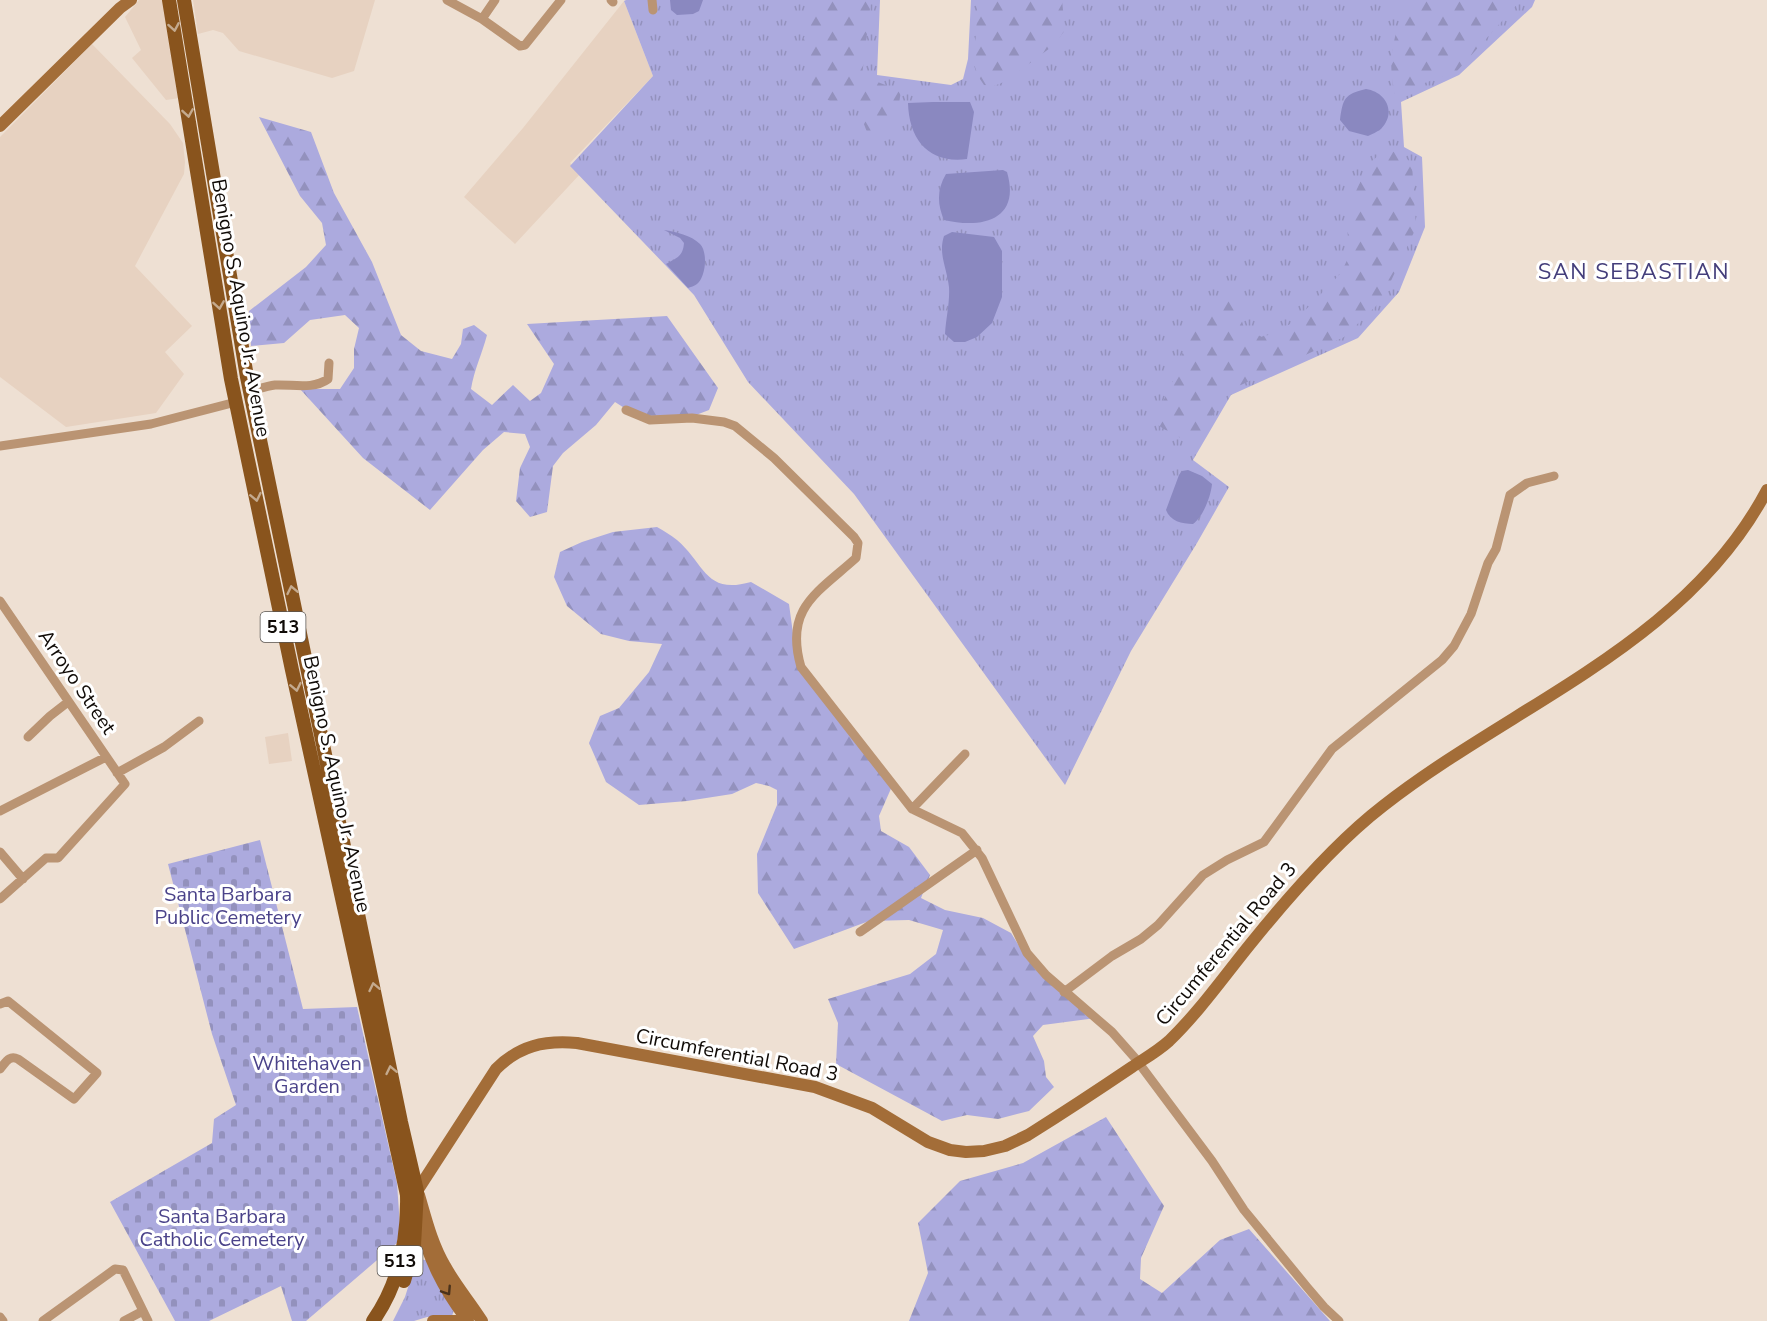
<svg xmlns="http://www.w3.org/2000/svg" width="1767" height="1321" font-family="'Nunito Sans',sans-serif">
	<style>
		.built { fill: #e7d2c1 }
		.grass { fill: url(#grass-tufts) }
		.forest { fill: url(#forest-firs) }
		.cemetery { fill: url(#cemetery-stones) }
		.water { fill: #8a88c0 }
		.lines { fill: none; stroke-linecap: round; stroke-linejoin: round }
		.minor { stroke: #ba9473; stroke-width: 9 }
		.secondary { stroke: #a36d38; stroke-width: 12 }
		.primary { stroke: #89541d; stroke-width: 14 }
		.oneway { stroke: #c4aa8e }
		.oneway2 { stroke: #4b321b }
		.labels { text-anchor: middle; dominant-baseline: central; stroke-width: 6; stroke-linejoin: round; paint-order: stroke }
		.shield { fill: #fff; stroke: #585451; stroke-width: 1.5 }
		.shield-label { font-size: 18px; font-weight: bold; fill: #100b07 }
		.street-label { font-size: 20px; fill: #100b07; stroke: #fff }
		.park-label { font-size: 20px; fill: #4a4289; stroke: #fff }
		.quarter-label { font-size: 22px; letter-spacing: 1.5px; fill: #443e7b; stroke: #fff }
	</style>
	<defs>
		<pattern id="grass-tufts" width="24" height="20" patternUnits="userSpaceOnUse" patternTransform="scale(1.5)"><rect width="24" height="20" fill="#acaade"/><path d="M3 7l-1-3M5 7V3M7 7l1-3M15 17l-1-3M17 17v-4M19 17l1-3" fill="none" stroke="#9391bd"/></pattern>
		<pattern id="forest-firs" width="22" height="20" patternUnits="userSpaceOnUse" patternTransform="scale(1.5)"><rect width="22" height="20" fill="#acaade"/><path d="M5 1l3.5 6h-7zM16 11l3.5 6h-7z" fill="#9391bd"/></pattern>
		<pattern id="cemetery-stones" width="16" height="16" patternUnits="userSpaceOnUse" patternTransform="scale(1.5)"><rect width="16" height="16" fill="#acaade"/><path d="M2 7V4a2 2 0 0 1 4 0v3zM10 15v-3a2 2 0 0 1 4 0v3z" fill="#9391bd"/></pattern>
	</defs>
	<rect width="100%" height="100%" fill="#eee0d3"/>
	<!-- built -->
	<path class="built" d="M139 0H163L180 98 166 100 132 58 141 50 125 17Z
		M193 0H375L354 71 332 78 239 51 223 33 213 30 198 34Z
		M624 1 653 76 570 163 581 173 515 244 464 197 523 128Z
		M92 44 170 124 183 143 185 162 184 174 135 266 192 326 165 352 184 374 156 413 66 427 0 377V137Z
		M288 733 292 761 269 764 265 737Z"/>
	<!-- grass -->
	<path class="grass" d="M626 0H880L877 75 951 85 963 79 968 59 971 0H1535L1532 7 1459 75 1401 102 1404 147 1422 157 1425 227 1399 292 1358 338 1231 395 1193 460 1229 487 1197 543 1131 651 1065 785 854 494 748 382 694 295 570 166 653 76 624 1Z
		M417 1259 426 1260 454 1310 452 1316 427 1317 414 1321H393L405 1297Z"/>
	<!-- forest -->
	<path class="forest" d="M817 0H871L862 76 901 91 896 122 884 131 869 137 856 104 832 102 812 92C812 75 807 65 794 54L807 33Z
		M978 0H1062L1065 30 1054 45 1006 81 994 86 984 85 978 76 974 64Z
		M1404 0H1521L1457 71 1395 94C1390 73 1390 58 1395 37 1399 24 1404 14 1404 0Z
		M259 117 311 132 334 193 372 262 401 335 421 351 452 359 461 344 463 329 474 325 487 335C482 354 474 370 471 389L492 405 513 385 530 401 541 393 554 364 527 324 667 316 718 388 709 410 683 420H643L615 402 596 425 563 453 553 466 547 512 530 517 516 501 520 468 530 447 525 434 504 432 483 450 430 510 363 458 300 389H340L354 368V349L359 328 345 315 310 320 284 343 251 346 249 311 306 267 326 245 322 223 300 196Z
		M1383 151 1400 152 1412 164 1416 228 1389 285 1376 306 1344 337 1228 391 1193 446C1180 435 1165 433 1154 421 1159 407 1166 397 1172 383 1183 359 1191 306 1221 296 1224 294 1230 295 1234 295L1244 328 1262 337 1277 332 1295 321 1341 273 1349 256 1347 223 1351 202 1368 165Z
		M657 527C664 531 671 535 677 540 705 564 705 595 751 582L789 604 797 663 893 784 879 816 881 831 909 847 930 875 921 898 945 910 983 918 1011 933 1026 957 1096 1018 1043 1025 1033 1036 1044 1061 1046 1077 1054 1087 1029 1111 998 1119 967 1115 942 1121 836 1064 838 1023 828 999 910 974 936 954 943 930 909 920 869 921 794 949 758 893 757 854 777 805V790L769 786 756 783 732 794 687 801 639 805 606 782 589 743 600 716 619 708 649 672 662 644 629 641 601 634 567 606 554 577 560 552 582 542 613 532Z
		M1106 1117 1164 1206 1141 1258 1140 1279 1162 1293 1220 1240 1249 1229 1330 1321H909L928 1273 918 1223 960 1181 1023 1163Z"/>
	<!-- cemetery -->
	<path class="cemetery" d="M260 840 303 1009 357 1007 397 1183 400 1227 397 1243 306 1321H292L281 1286 209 1321H175L110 1202 212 1143 214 1119 236 1105 212 1034 168 864Z"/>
	<!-- water -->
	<path class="water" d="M670 0H703L699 11 693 14 677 15 671 10Z
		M1366 89C1386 92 1397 112 1381 129 1377 132 1372 134 1368 136L1349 131 1340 120C1343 99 1344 94 1366 89Z
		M933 102H970L974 112 967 159C929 164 909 140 908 103Z
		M1003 170 1007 172C1021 220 982 229 944 220 937 204 937 189 946 174Z
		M664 230C676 232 691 235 700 244 708 252 706 277 697 284 695 286 690 287 688 288L666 264C676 258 683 257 684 243L680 238Z
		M952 232 994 237 1002 251V297L992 323 977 337 965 342H954L945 334C946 318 950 302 949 287 947 268 938 254 944 236Z
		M1188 470 1202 476 1212 484C1211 496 1203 517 1193 524 1182 524 1170 521 1166 510L1179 475 1182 471Z"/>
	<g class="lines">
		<!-- minor -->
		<path class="minor" d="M447 0 482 19 520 46 525 45 561 0
			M611 0 613 2
			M652 0 653 10
			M482 19 495 0
			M250 391C258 389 267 386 275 385 292 384 313 390 328 379L329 363
			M626 410 650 420 692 418 724 422 735 426 774 458 854 537 858 543 856 558C817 593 784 608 801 667L912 809 962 833 982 858 1027 953 1046 975 1112 1032 1135 1058 1212 1161 1244 1210 1307 1287 1324 1307 1339 1321
			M0 446 151 424 236 402
			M0 601 125 784 58 858H46L0 899
			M28 737 50 716 68 702
			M117 773 164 747 199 721
			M912 809 965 754
			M0 811 106 757
			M0 852 23 879
			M860 932 977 850
			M1064 992 1112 956 1141 939 1158 925 1203 875 1227 860 1264 842 1332 749 1442 660 1454 646 1471 614 1488 563 1496 549 1510 495 1527 483 1554 476
			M0 1004 8 1001 97 1073 74 1099 18 1059C9 1055 6 1062 0 1069
			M0 1317 3 1321
			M43 1321 115 1269 123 1270 148 1321
			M124 1321 143 1311"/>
		<!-- secondary -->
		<path class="secondary" d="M0 126 120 8 131 0
			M411 1193 417 1191 496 1069C519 1046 544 1040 577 1043L815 1087 872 1108 928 1142 950 1150 966 1152 984 1151 1005 1146 1028 1135C1063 1113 1098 1090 1132 1067 1144 1059 1158 1051 1169 1041 1200 1011 1225 975 1252 942 1290 895 1335 843 1383 806 1513 704 1686 644 1767 490
			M419 1195C426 1219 432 1244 445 1266 456 1286 470 1302 482 1321
			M417 1218C430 1260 441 1286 468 1321
			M433 1321H460"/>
		<!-- primary -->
		<path class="primary" d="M169 0 231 379 292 670 407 1195C408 1239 399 1284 373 1321
			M184 0 247 377 401 1122 417 1191 414 1245 404 1281"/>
	</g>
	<!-- one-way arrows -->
	<defs><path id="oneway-chevron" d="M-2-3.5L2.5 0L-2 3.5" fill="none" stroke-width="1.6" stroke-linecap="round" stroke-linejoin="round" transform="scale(1.5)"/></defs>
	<g class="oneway">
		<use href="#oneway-chevron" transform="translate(174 27) rotate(80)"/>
		<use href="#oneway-chevron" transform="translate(188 113) rotate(81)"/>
		<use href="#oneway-chevron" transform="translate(219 305) rotate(81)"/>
		<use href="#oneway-chevron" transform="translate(256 497) rotate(78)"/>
		<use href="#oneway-chevron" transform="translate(292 590) rotate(-102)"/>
		<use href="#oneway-chevron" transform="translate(296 687) rotate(78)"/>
		<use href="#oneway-chevron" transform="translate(374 987) rotate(-102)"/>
		<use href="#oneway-chevron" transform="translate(391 1070) rotate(-102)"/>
	</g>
	<use class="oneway2" href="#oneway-chevron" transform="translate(447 1291) rotate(57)"/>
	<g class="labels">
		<!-- shield labels -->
		<g class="shield">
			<rect x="260.5" y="612" width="45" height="30" rx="4.5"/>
			<rect x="377.5" y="1246" width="45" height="30" rx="4.5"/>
		</g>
		<g class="shield-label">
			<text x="283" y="627">513</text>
			<text x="400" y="1261">513</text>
		</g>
		<!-- street labels -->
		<g class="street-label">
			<text transform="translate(241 308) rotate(80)">Benigno S. Aquino Jr. Avenue</text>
			<text transform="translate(77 682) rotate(56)">Arroyo Street</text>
			<text transform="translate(337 784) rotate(78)">Benigno S. Aquino Jr. Avenue</text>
			<text transform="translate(1226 944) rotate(-50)">Circumferential Road 3</text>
			<text transform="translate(737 1055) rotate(11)">Circumferential Road 3</text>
		</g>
		<!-- park labels -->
		<g class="park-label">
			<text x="228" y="894">Santa Barbara<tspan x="228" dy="23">Public Cemetery</tspan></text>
			<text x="307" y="1063">Whitehaven<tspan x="307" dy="23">Garden</tspan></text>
			<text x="222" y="1216">Santa Barbara<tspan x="222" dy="23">Catholic Cemetery</tspan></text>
		</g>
		<!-- quarter labels -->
		<g class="quarter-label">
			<text x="1634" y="272">SAN SEBASTIAN</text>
		</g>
	</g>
</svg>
